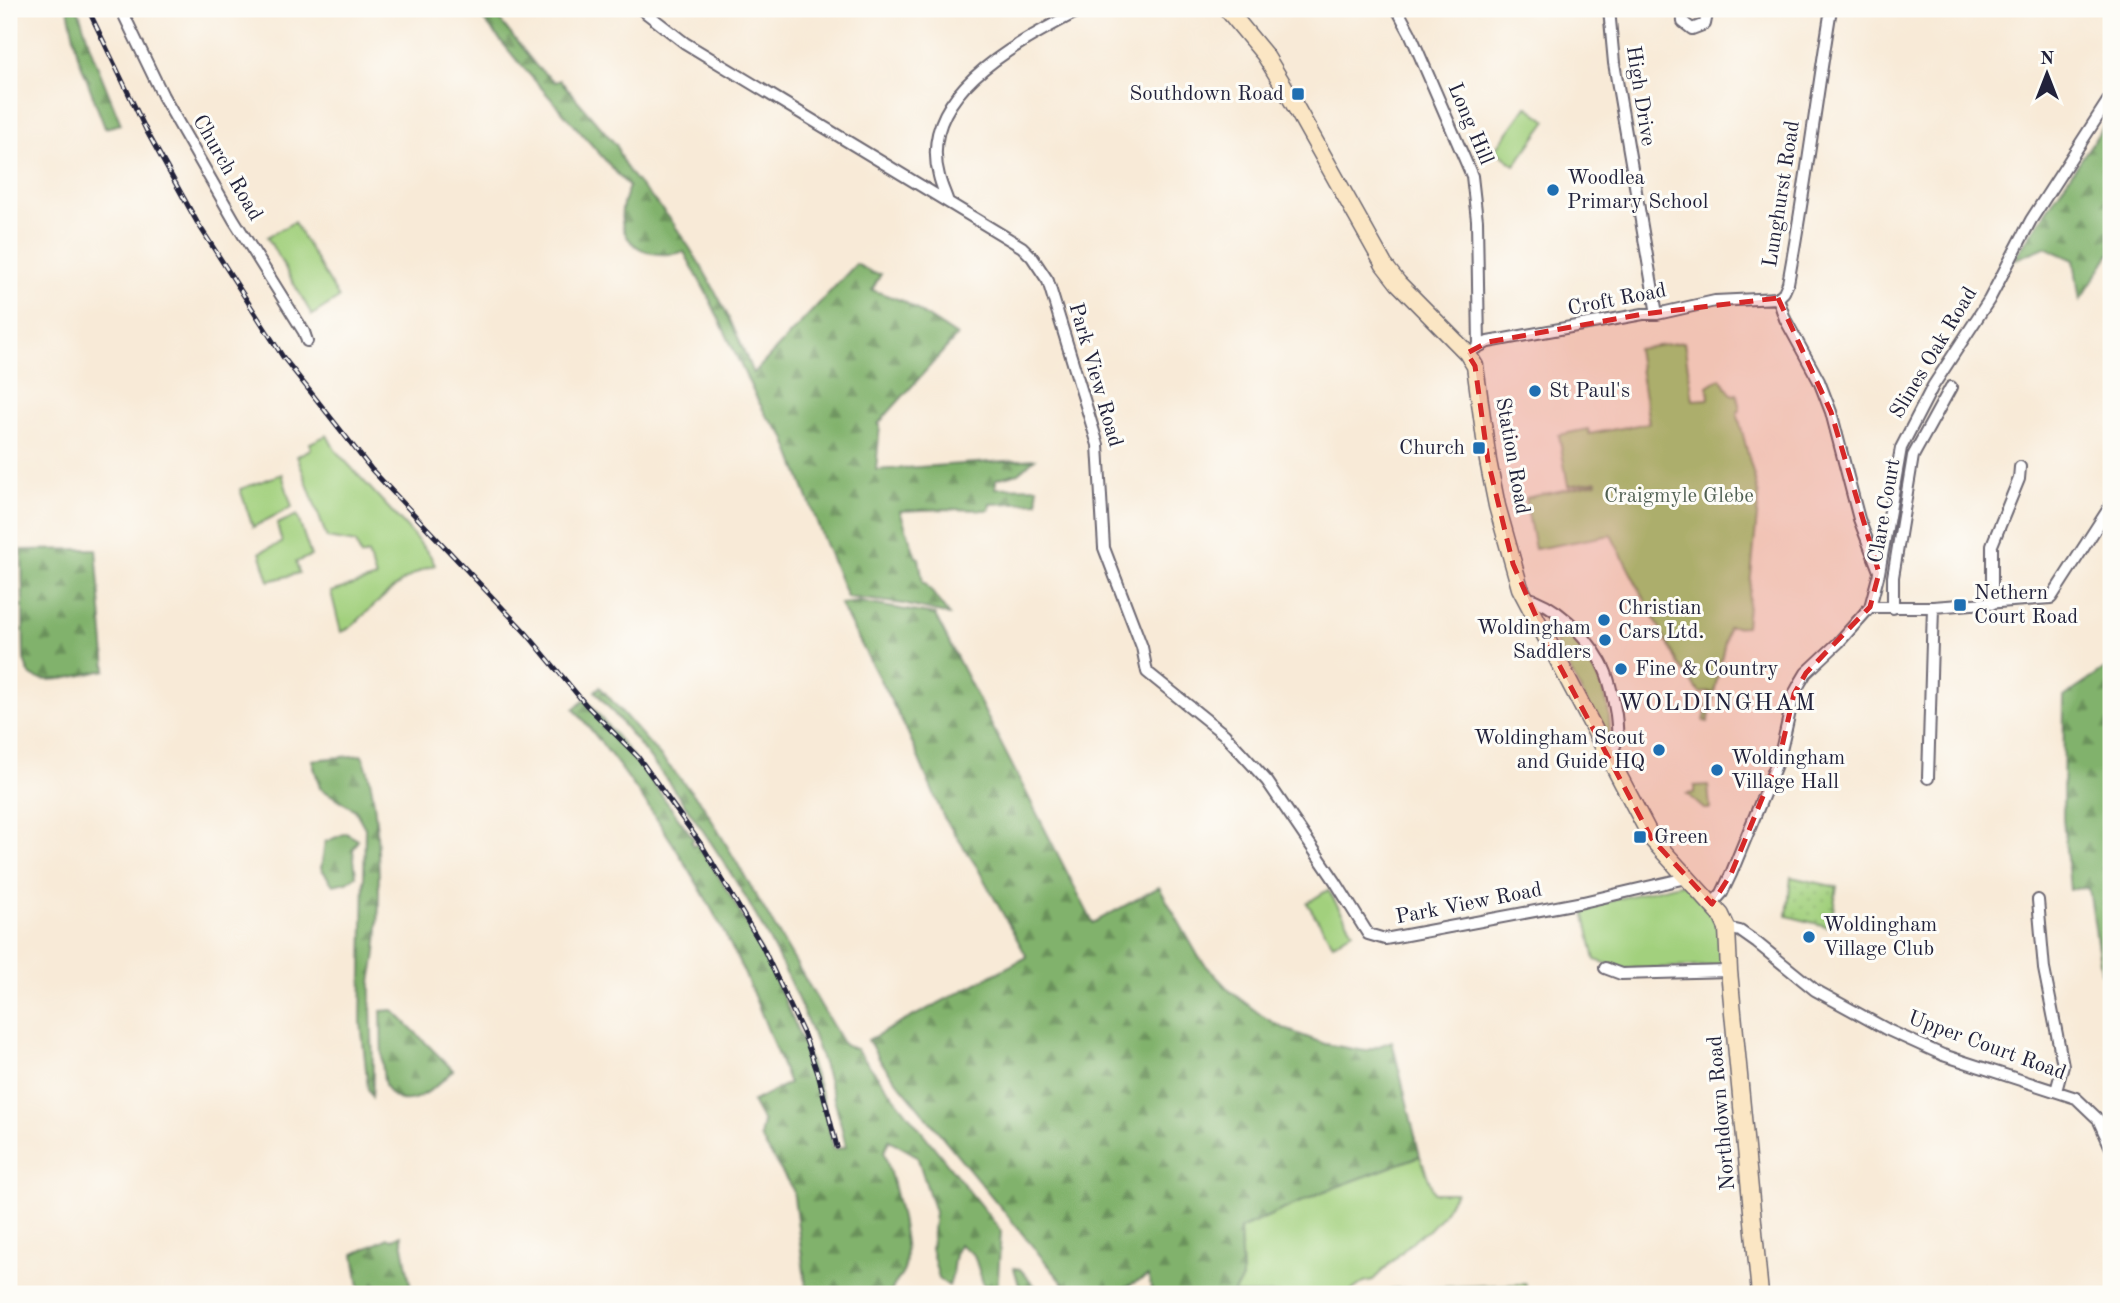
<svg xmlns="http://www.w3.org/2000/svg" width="2120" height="1303" font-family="'Old Standard TT',serif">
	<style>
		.green { fill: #a2d07d; stroke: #62795c; stroke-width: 2 }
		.forest { fill: url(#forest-firs); stroke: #526a54; stroke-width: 2 }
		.garden { fill: url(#garden-dots); stroke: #62795c; stroke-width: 2 }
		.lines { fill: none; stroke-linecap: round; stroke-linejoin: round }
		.street-casing { stroke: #6d6872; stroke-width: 14 }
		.secondary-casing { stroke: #6d6872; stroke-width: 19 }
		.street { stroke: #fff; stroke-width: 10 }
		.secondary { stroke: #fbe6c4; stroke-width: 16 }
		.rail-casing { stroke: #22223b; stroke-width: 5 }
		.rail { stroke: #fdfcf7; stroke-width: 2.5; stroke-dasharray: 8; stroke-linecap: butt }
		.marked { fill: #d62828; fill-opacity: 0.2; stroke: #d62828; stroke-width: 5; stroke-dasharray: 14 9; stroke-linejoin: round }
		.poi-dot { fill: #1f6fb2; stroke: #fdfcf7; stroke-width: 2.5 }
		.labels { text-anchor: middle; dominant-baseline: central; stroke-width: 6; stroke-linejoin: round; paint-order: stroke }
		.poi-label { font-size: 21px; fill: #22223b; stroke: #fdfcf7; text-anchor: start }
		.street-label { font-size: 21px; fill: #22223b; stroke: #fdfcf7 }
		.park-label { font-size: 21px; fill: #4f5f52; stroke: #fdfcf7 }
		.quarter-label { font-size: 24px; letter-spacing: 2px; fill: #22223b; stroke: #fdfcf7 }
	</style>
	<defs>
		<pattern id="forest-firs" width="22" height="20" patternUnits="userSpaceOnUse" patternTransform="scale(1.75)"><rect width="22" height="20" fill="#81b26c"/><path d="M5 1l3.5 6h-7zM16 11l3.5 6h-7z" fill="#69905a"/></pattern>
		<pattern id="garden-dots" width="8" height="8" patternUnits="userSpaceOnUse" patternTransform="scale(1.75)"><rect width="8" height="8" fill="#a2d07d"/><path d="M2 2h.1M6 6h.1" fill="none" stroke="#8bb26d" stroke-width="1.8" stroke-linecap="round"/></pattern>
	</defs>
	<rect width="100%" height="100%" fill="#fdfcf7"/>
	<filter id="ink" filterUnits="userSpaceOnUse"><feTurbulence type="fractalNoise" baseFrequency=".0143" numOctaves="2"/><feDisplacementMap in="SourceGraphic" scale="14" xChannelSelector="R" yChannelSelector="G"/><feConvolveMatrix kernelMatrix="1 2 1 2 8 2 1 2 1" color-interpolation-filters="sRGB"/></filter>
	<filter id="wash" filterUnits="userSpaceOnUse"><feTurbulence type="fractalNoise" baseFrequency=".00686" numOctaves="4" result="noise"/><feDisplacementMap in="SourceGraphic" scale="28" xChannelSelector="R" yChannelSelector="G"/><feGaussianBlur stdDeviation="1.57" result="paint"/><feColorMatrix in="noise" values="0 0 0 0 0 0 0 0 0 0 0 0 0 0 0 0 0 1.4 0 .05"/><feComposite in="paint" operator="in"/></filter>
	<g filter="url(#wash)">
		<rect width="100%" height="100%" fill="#f8ead7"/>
		<!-- green -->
		<path class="green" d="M1527 106 1547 121 1515 165 1495 150Z
			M294 222 339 298 312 315 267 237Z
			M1684 342 1693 400 1709 399 1708 386 1720 378 1732 395 1737 394 1740 410 1737 412 1759 496 1746 626 1728 627 1708 722 1704 721 1711 692 1700 693 1678 663 1611 535 1535 549 1525 498 1597 483V481L1568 486 1559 435 1588 429 1589 434 1649 423 1637 349Z
			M327 435 335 450 407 528 430 555 435 565C410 572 386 594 367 612 359 619 352 629 341 632L331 592 376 578 368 554 361 556 356 543 327 538 297 456 311 449 310 443Z
			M282 474 292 507 253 527 240 489Z
			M297 515 311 556 296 562 299 573 269 581 260 552 282 543 277 524Z
			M1537 607C1548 608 1558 621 1565 630 1591 660 1614 695 1609 737L1606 739Z
			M1708 785 1710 809H1704L1687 794 1694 793V786Z
			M1684 883C1714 917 1721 919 1723 966L1625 969 1595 960 1583 907Z
			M1328 890 1353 931 1333 944 1307 903Z
			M1420 1156 1434 1193H1456L1442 1216 1429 1230 1417 1237 1373 1280 1364 1282 1347 1294H1233L1242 1279 1240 1229 1320 1193Z
			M1526 1284V1294H1385L1392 1289Z"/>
		<!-- forest -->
		<path class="forest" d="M68 9H78L93 55 121 124 105 128 78 56Z
			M475 9H491L537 67 555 82 560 80 617 146C623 176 656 198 673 223 706 270 733 321 753 374L856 264 873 273 881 274 872 290 903 301 957 336 878 424 880 425 876 470 1035 459 1018 473 996 479V488L1037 487 1038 502 990 504 989 510 945 509 900 511 916 557 919 558 923 583H925L949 615 903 604 847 597 826 546 784 435 767 417 754 393 709 298 684 252C636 263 607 233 629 187L514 57Z
			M2111 115V252L2080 301 2074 260 2045 247 2013 260Z
			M96 549 106 670C89 673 45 687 31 675 27 671 26 665 24 660L22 550Z
			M859 602 935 615 1093 923 1159 887 1200 959 1230 991 1261 1015 1285 1029 1325 1044 1365 1051 1392 1041 1420 1156 1320 1193 1240 1229 1242 1279 1233 1294H1153L1148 1276 1112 1294H1072L881 1062 868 1040 1027 957 977 867 943 816 908 733 840 604Z
			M2111 665V1036L2089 888 2070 889 2063 819 2064 697Z
			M600 687 703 805 844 1045 856 1049 1001 1231 997 1294 984 1286 974 1255 959 1244C951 1258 955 1271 949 1286L939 1279 931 1249 935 1212 917 1156 889 1140 884 1152C891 1175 912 1249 904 1270 901 1279 892 1284 891 1294H807L793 1190 760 1137 763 1122 752 1102 789 1083C771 1040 756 995 735 954 692 867 637 784 574 709L586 699 634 758 694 839 691 842 693 846 697 844C747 915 791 1005 819 1087 826 1107 828 1130 834 1149L846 1147C810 975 708 823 595 691Z
			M362 755C381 795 381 906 376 952 375 963 372 973 371 984 370 1022 375 1059 372 1097L368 1089 361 1022 365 828 355 810 320 788 312 760Z
			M346 833 358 840 353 850 356 876 347 882 333 885 321 868 325 842Z
			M393 1010 453 1070C439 1085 403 1119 386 1087 380 1076 382 1026 381 1011Z
			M401 1235 412 1294H360L354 1254 388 1238 393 1239Z
			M1014 1268 1020 1269 1042 1294H1026L1019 1285Z"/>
		<!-- garden -->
		<path class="garden" d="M1791 877 1837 887 1830 927 1787 916Z"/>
	</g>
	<g filter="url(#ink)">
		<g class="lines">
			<defs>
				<path id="street" d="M121 9 163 96 234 220 304 332 307 341
					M641 9 685 43 1022 247 1032 257 1048 281 1098 445 1104 548 1142 647 1147 672 1225 735 1267 781 1335 881 1368 934 1385 939 1583 902 1686 878
					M1397 9 1410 33 1472 176 1477 220 1479 346
					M1609 9 1614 63 1657 314
					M1682 9 1683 22 1692 29 1705 24 1708 9
					M1831 9C1816 100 1805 192 1788 283L1784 292 1778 298 1785 319 1819 381 1831 412 1859 519 1879 571
					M948 202C945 193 941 185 939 176 916 91 1022 41 1082 9
					M1476 348 1488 342 1643 314H1657L1715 301 1778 298
					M1523 596C1556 604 1585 634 1601 662 1610 678 1613 698 1616 715 1618 732 1619 743 1609 757
					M1992 604V545L2019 479 2020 467
					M1870 607H1933L2051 598 2111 505
					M1893 608V577L1913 456 1951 387
					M1928 778 1933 607
					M2038 900 2044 969 2063 1065 2056 1091
					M1712 904 1722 893 1731 874 1780 755 1794 694 1800 683 1806 673 1839 642 1870 607 1879 573 1901 448 1933 386 1989 300 2031 220 2111 96
					M1727 928 1740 931 1757 943 1815 990 1888 1030 1943 1055 2076 1098 2098 1119 2111 1148
					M1605 968 1621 974 1729 971"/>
				<path id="secondary" d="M1227 9 1265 55 1285 88 1384 265 1398 283 1467 353 1475 366 1488 461 1497 506 1520 588 1652 839 1721 915 1727 928 1729 971 1760 1294"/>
			</defs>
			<!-- street casing -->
			<use href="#street" class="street-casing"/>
			<!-- secondary casing -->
			<use href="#secondary" class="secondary-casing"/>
			<!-- street -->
			<use href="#street" class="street"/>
			<!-- secondary -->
			<use href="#secondary" class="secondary"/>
			<defs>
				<path id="rail" d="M88 9 146 130 197 222 283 357 372 470 527 634 586 705 638 757 703 847 762 946 804 1035 818 1074 837 1147"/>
			</defs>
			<!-- rail casing -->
			<use href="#rail" class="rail-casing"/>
			<!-- rail -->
			<use href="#rail" class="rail"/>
		</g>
	</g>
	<!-- marked area -->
	<path class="marked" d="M1778 298 1831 412 1879 573 1870 607 1806 673 1794 694 1780 755 1731 874 1712 904 1652 839 1549 646 1513 564 1488 461 1475 366 1467 353 1488 342 1643 314Z"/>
	<!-- markers -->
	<g class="poi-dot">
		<rect x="1291" y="87" width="14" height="14" rx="3.5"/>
		<circle cx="1553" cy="190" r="7"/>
		<circle cx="1535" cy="391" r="7"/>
		<rect x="1472" y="441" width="14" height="14" rx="3.5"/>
		<rect x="1953" y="598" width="14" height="14" rx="3.5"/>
		<circle cx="1604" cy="620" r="7"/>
		<circle cx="1605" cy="640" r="7"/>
		<circle cx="1621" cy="669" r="7"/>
		<circle cx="1659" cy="750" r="7"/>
		<circle cx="1717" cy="770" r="7"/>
		<rect x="1633" y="830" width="14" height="14" rx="3.5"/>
		<circle cx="1809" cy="937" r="7"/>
	</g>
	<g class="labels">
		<!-- poi labels -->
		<g class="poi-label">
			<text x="1284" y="94" text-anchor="end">Southdown Road</text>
			<text x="1567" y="178">Woodlea<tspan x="1567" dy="24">Primary School</tspan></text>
			<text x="1549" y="391">St Paul's</text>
			<text x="1465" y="448" text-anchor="end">Church</text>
			<text x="1974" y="593">Nethern<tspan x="1974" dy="24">Court Road</tspan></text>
			<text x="1618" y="608">Christian<tspan x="1618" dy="24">Cars Ltd.</tspan></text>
			<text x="1591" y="628" text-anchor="end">Woldingham<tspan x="1591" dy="24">Saddlers</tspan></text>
			<text x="1635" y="669">Fine &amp; Country</text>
			<text x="1645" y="738" text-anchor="end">Woldingham Scout<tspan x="1645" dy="24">and Guide HQ</tspan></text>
			<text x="1731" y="758">Woldingham<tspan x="1731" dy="24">Village Hall</tspan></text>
			<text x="1654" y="837">Green</text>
			<text x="1823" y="925">Woldingham<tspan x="1823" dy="24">Village Club</tspan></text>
		</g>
		<!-- street labels -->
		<g class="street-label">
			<text transform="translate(1640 96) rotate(81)">High Drive</text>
			<text transform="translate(1470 124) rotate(67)">Long Hill</text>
			<text transform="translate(227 168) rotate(60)">Church Road</text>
			<text transform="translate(1782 194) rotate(-81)">Lunghurst Road</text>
			<text transform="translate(1617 300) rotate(-11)">Croft Road</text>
			<text transform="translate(1934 353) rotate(-59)">Slines Oak Road</text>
			<text transform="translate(1095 375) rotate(74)">Park View Road</text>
			<text transform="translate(1512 456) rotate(80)">Station Road</text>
			<text transform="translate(1885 511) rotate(-80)">Clare Court</text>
			<text transform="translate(1469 904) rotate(-11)">Park View Road</text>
			<text transform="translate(1987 1046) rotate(20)">Upper Court Road</text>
			<text transform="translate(1722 1113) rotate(-95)">Northdown Road</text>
		</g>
		<!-- park labels -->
		<g class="park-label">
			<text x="1679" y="496">Craigmyle Glebe</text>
		</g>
		<!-- quarter labels -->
		<g class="quarter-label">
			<text x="1718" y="704">WOLDINGHAM</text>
		</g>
	</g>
	<!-- margin -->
	<rect width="2120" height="1303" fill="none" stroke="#fdfcf7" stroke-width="35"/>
	<!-- north arrow -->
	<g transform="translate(2047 74)" stroke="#fdfcf7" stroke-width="5" paint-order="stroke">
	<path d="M0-5L12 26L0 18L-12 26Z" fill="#22223b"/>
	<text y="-10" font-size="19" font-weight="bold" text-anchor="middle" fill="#22223b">N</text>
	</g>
</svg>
